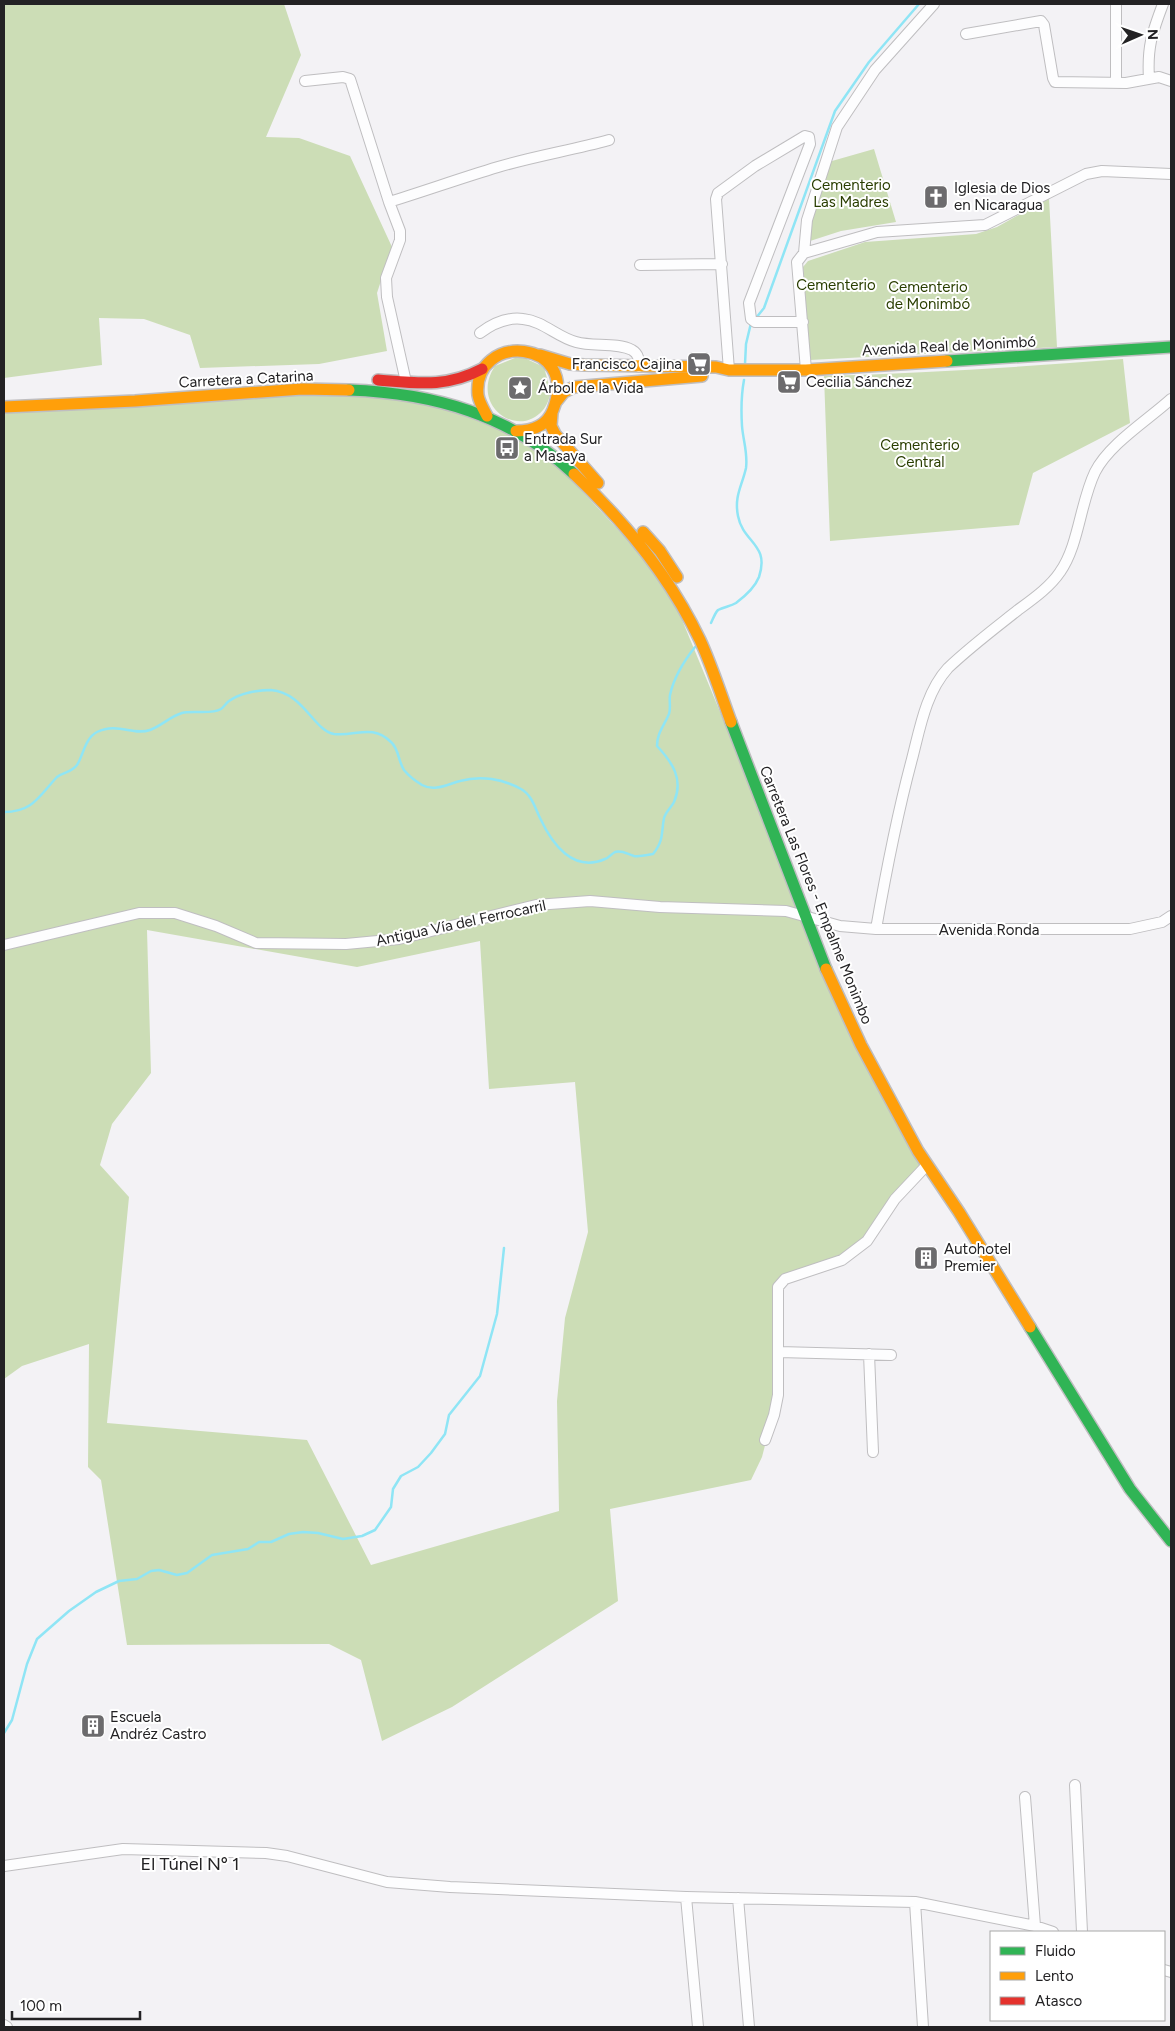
<svg xmlns="http://www.w3.org/2000/svg" width="1175" height="2031" font-family="Figtree,sans-serif">
	<style>
		.green { fill: #ccddb6; fill-rule: evenodd }
		.lines { fill: none; stroke-linecap: round; stroke-linejoin: round }
		.stream { stroke: #8fe5f5; stroke-width: 2.5 }
		.street-casing { stroke: #bfbec0; stroke-width: 12 }
		.fast-casing { stroke: #bfbec0; stroke-width: 14 }
		.slow-casing { stroke: #bfbec0; stroke-width: 14 }
		.jam-casing { stroke: #bfbec0; stroke-width: 14 }
		.street { stroke: #fdfdfe; stroke-width: 10 }
		.fast { stroke: #30b455; stroke-width: 11 }
		.slow { stroke: #ff9f0a; stroke-width: 11 }
		.jam { stroke: #e5322d; stroke-width: 11 }
		.labels { text-anchor: middle; dominant-baseline: central; stroke-width: 4; stroke-linejoin: round; paint-order: stroke }
		.park-label { font-size: 15px; fill: #2a3e01; stroke: #fff }
		.poi-label { font-size: 15px; fill: #232224; stroke: #fff; text-anchor: start }
		.street-label { font-size: 15px; fill: #232224; stroke: #fff }
		.quarter-label { font-size: 18px; fill: #232224; stroke: #fff }
	</style>
	<rect width="100%" height="100%" fill="#f3f2f5"/>
	<!-- green -->
	<path class="green" d="M4 4H284L301 55 266 137 299 138 350 156 392 247 377 293 387 351 319 364 200 368 190 335 144 319 99 318 102 365 4 378Z
		M874 149 896 222 841 231 807 242 825 163Z
		M1049 198 1057 347 810 360 803 267 808 261 865 242 976 234 997 227Z
		M520 356 544 367 551 393C549 398 547 406 543 410 518 440 469 405 495 366Z
		M1123 359 1130 423 1033 473 1019 525 830 541 824 376C924 373 1023 367 1123 359Z
		M214 395 416 396 540 446 666 581 825 966 927 1165 867 1241 778 1287V1395L762 1457 751 1480 610 1509 618 1601 452 1707 382 1741 361 1660 329 1644 127 1645 101 1480 88 1467 89 1344 22 1366 4 1379V407ZM147 930 357 967 480 941 489 1089 575 1082 588 1232 565 1318 557 1401 559 1511 371 1565 307 1440 107 1423 129 1197 100 1165 112 1124 151 1073Z"/>
	<g class="lines">
		<!-- stream -->
		<path class="stream" d="M756 318 764 308 835 111 869 62 919 4
			M745 364 746 344 751 323
			M711 623C713 619 715 613 718 610 724 607 731 606 736 603 744 597 755 587 759 577 770 544 743 543 738 516 734 496 742 486 746 468 748 453 743 440 742 426 741 410 741 396 744 380
			M4 812C33 812 39 796 57 777 63 772 71 773 77 765 83 756 85 738 97 732 118 722 133 736 150 730 161 726 171 716 182 713 193 710 211 715 221 709 224 707 226 703 229 701 240 693 258 690 271 690 304 693 313 730 334 734 355 737 372 723 391 742 399 749 398 761 404 770 408 775 417 782 422 785 435 792 448 784 460 781 481 775 503 779 521 789 532 795 535 808 540 818 552 844 573 873 605 859 609 858 611 854 615 852 622 850 627 854 634 856 640 857 647 855 653 854 664 840 661 834 664 818 666 811 671 808 674 802 684 779 672 762 657 746 657 733 664 726 669 714 671 708 669 701 670 695 674 676 684 661 695 647
			M4 1733 12 1720 27 1664 37 1639 69 1611 96 1592 119 1581 137 1579 151 1571 159 1570 177 1575 187 1573 212 1555 248 1549 259 1542H271L289 1534 303 1532 318 1533 343 1539 362 1536 375 1530 391 1507 393 1489 401 1476 418 1467 431 1453 445 1434 449 1415 480 1376 497 1314 504 1248"/>
		<defs>
			<path id="street" d="M1116 4V82
				M966 34 1041 21 1044 25 1053 78 1055 82 1126 83 1159 77 1171 81
				M1149 79C1147 47 1152 33 1163 4
				M305 81 343 77 350 79 389 202 400 231V240L386 278 387 297 406 382
				M389 202C425 191 461 178 498 167 535 156 573 150 609 140
				M804 253 807 220 837 127 875 70 934 4
				M640 265 722 264
				M480 333C492 324 508 317 523 319 543 321 557 337 576 342 593 347 616 342 632 350 639 354 639 360 639 367
				M729 370 716 199 718 193 755 166 805 136 809 137 810 144 749 303 751 319 755 322H803
				M806 370 797 262 804 253 877 232 985 225 1086 174 1102 171 1171 174
				M876 929C886 872 897 815 912 759 920 728 926 692 948 668 970 647 994 629 1018 610 1033 599 1050 587 1060 572 1079 545 1080 503 1095 472 1109 444 1148 420 1171 399
				M4 945 139 913H175L216 926 256 943 346 944 399 939 536 905 590 901 660 907 786 911 840 926 876 929H1130L1162 922 1171 916
				M779 1352 891 1355
				M869 1354 873 1452
				M765 1440 774 1415 778 1395V1287L785 1279 842 1260 867 1241 895 1199 927 1165
				M1075 1785 1082 1932
				M1025 1797 1035 1926
				M4 1866 123 1849 266 1853 287 1856 387 1882 450 1887 686 1897 915 1902 1035 1926 1053 1932
				M686 1897 698 2027
				M738 1898 749 2027
				M915 1902 923 2027
				M1164 1970 1171 1972
				M4 2025 7 2027"/>
			<path id="fast" d="M947 361 1171 347
				M349 390C434 393 511 415 574 474
				M731 722 826 969
				M1030 1327 1130 1489 1171 1541"/>
			<path id="slow" d="M540 355 570 364 584 365 716 367 729 370H806L947 361
				M556 402 564 392 574 387 702 376
				M4 407 135 401 302 389 349 390
				M552 413 551 426 555 434 598 483
				M487 416C484 410 479 402 478 395 472 331 581 338 553 410 547 426 533 431 516 431
				M574 474C625 522 670 577 700 640 712 666 721 695 731 722
				M643 532 660 551 677 577
				M826 969 861 1045 918 1151 959 1212 1030 1327"/>
			<path id="jam" d="M378 380C417 383 446 388 482 369"/>
		</defs>
		<!-- street casing -->
		<use href="#street" class="street-casing"/>
		<!-- fast casing -->
		<use href="#fast" class="fast-casing"/>
		<!-- slow casing -->
		<use href="#slow" class="slow-casing"/>
		<!-- jam casing -->
		<use href="#jam" class="jam-casing"/>
		<!-- street -->
		<use href="#street" class="street"/>
		<!-- fast -->
		<use href="#fast" class="fast"/>
		<!-- slow -->
		<use href="#slow" class="slow"/>
		<!-- jam -->
		<use href="#jam" class="jam"/>
	</g>
	<!-- icons -->
	<defs>
		<symbol id="church-square" viewBox="-11 -11 22 22"><rect x="-9" y="-9" width="18" height="18" rx="4" fill="#6c6b6d" stroke="#fff"/><path d="M-1.2-6h2.4v3.5h3.3v2.4h-3.3V6h-2.4V-.1h-3.3v-2.4h3.3Z" fill="#fff"/></symbol>
		<symbol id="supermarket-square" viewBox="-11 -11 22 22"><rect x="-9" y="-9" width="18" height="18" rx="4" fill="#6c6b6d" stroke="#fff"/><path d="M-6-5.5h2.5l.6 2H6L4.5 2H-2.5L-4.4-4H-6ZM-1.5 3.2a1.3 1.3 0 1 0 .1 0ZM3 3.2a1.3 1.3 0 1 0 .1 0Z" fill="#fff"/></symbol>
		<symbol id="sight-square" viewBox="-11 -11 22 22"><rect x="-9" y="-9" width="18" height="18" rx="4" fill="#6c6b6d" stroke="#fff"/><path d="M0-6L1.8-2.2L6-1.7L2.9 1.2L3.7 5.4L0 3.3L-3.7 5.4L-2.9 1.2L-6-1.7L-1.8-2.2Z" fill="#fff"/></symbol>
		<symbol id="bus-square" viewBox="-11 -11 22 22"><rect x="-9" y="-9" width="18" height="18" rx="4" fill="#6c6b6d" stroke="#fff"/><path d="M-5-6H5V4H4V6H2V4H-2V6H-4V4H-5ZM-3.5-4V0h7V-4ZM-3.5 1.2v1.5H-2V1.2ZM2 1.2v1.5H3.5V1.2Z" fill="#fff"/></symbol>
		<symbol id="building-square" viewBox="-11 -11 22 22"><rect x="-9" y="-9" width="18" height="18" rx="4" fill="#6c6b6d" stroke="#fff"/><path d="M-4-6H4V6H1V3H-1V6H-4ZM-2.5-4.3h1.7v1.8h-1.7ZM.8-4.3h1.7v1.8H.8ZM-2.5-1h1.7V.8h-1.7ZM.8-1h1.7V.8H.8Z" fill="#fff"/></symbol>
	</defs>
	<g fill-rule="evenodd">
		<use href="#church-square" x="922" y="183" width="28" height="28"/>
		<use href="#supermarket-square" x="685" y="350" width="28" height="28"/>
		<use href="#supermarket-square" x="775" y="368" width="28" height="28"/>
		<use href="#sight-square" x="506" y="374" width="28" height="28"/>
		<use href="#bus-square" x="493" y="434" width="28" height="28"/>
		<use href="#building-square" x="912" y="1244" width="28" height="28"/>
		<use href="#building-square" x="79" y="1712" width="28" height="28"/>
	</g>
	<g class="labels">
		<!-- park labels -->
		<g class="park-label">
			<text x="851" y="185">Cementerio<tspan x="851" dy="17">Las Madres</tspan></text>
			<text x="836" y="285">Cementerio</text>
			<text x="928" y="287">Cementerio<tspan x="928" dy="17">de Monimbó</tspan></text>
			<text x="920" y="445">Cementerio<tspan x="920" dy="17">Central</tspan></text>
		</g>
		<!-- poi labels -->
		<g class="poi-label">
			<text x="954" y="188">Iglesia de Dios<tspan x="954" dy="17">en Nicaragua</tspan></text>
			<text x="682" y="364" text-anchor="end">Francisco Cajina</text>
			<text x="806" y="382">Cecilia Sánchez</text>
			<text x="538" y="388">Árbol de la Vida</text>
			<text x="524" y="439">Entrada Sur<tspan x="524" dy="17">a Masaya</tspan></text>
			<text x="944" y="1249">Autohotel<tspan x="944" dy="17">Premier</tspan></text>
			<text x="110" y="1717">Escuela<tspan x="110" dy="17">Andréz Castro</tspan></text>
		</g>
		<!-- street labels -->
		<g class="street-label">
			<text transform="translate(949 346) rotate(-3)">Avenida Real de Monimbó</text>
			<text transform="translate(246 379) rotate(-3)">Carretera a Catarina</text>
			<text transform="translate(816 895) rotate(68)">Carretera Las Flores - Empalme Monimbo</text>
			<text transform="translate(461 923) rotate(-12)">Antigua Vía del Ferrocarril</text>
			<text x="989" y="930">Avenida Ronda</text>
		</g>
		<!-- quarter labels -->
		<g class="quarter-label">
			<text x="190" y="1864">El Túnel Nº 1</text>
		</g>
	</g>
	<!-- border -->
	<rect width="1175" height="2031" fill="none" stroke="#232224" stroke-width="10"/>
	<!-- legend -->
	<rect x="990" y="1931" width="175" height="90" fill="#ffffff" stroke="#a7a7a7"/>
	<rect x="1000" y="1947" width="25" height="8" fill="#30b455" stroke="#a7a7a7"/>
	<text x="1035" y="1956" font-size="15" fill="#232224">Fluido</text>
	<rect x="1000" y="1972" width="25" height="8" fill="#ff9f0a" stroke="#a7a7a7"/>
	<text x="1035" y="1981" font-size="15" fill="#232224">Lento</text>
	<rect x="1000" y="1997" width="25" height="8" fill="#e5322d" stroke="#a7a7a7"/>
	<text x="1035" y="2006" font-size="15" fill="#232224">Atasco</text>
	<!-- north arrow -->
	<g transform="translate(1140 35) rotate(88)" stroke="#ffffff" stroke-width="4" paint-order="stroke">
	<path d="M0-4L9 19L0 12L-9 19Z" fill="#232224"/>
	<text y="-8" font-size="14" font-weight="bold" text-anchor="middle" fill="#232224">N</text>
	</g>
	<!-- scale -->
	<path d="M12 2011v8h128v-8" fill="none" stroke="#232224" stroke-width="2.5"/>
	<text x="20" y="2011" font-size="15" fill="#232224" stroke="#ffffff" stroke-width="4" paint-order="stroke">100 m</text>
</svg>
